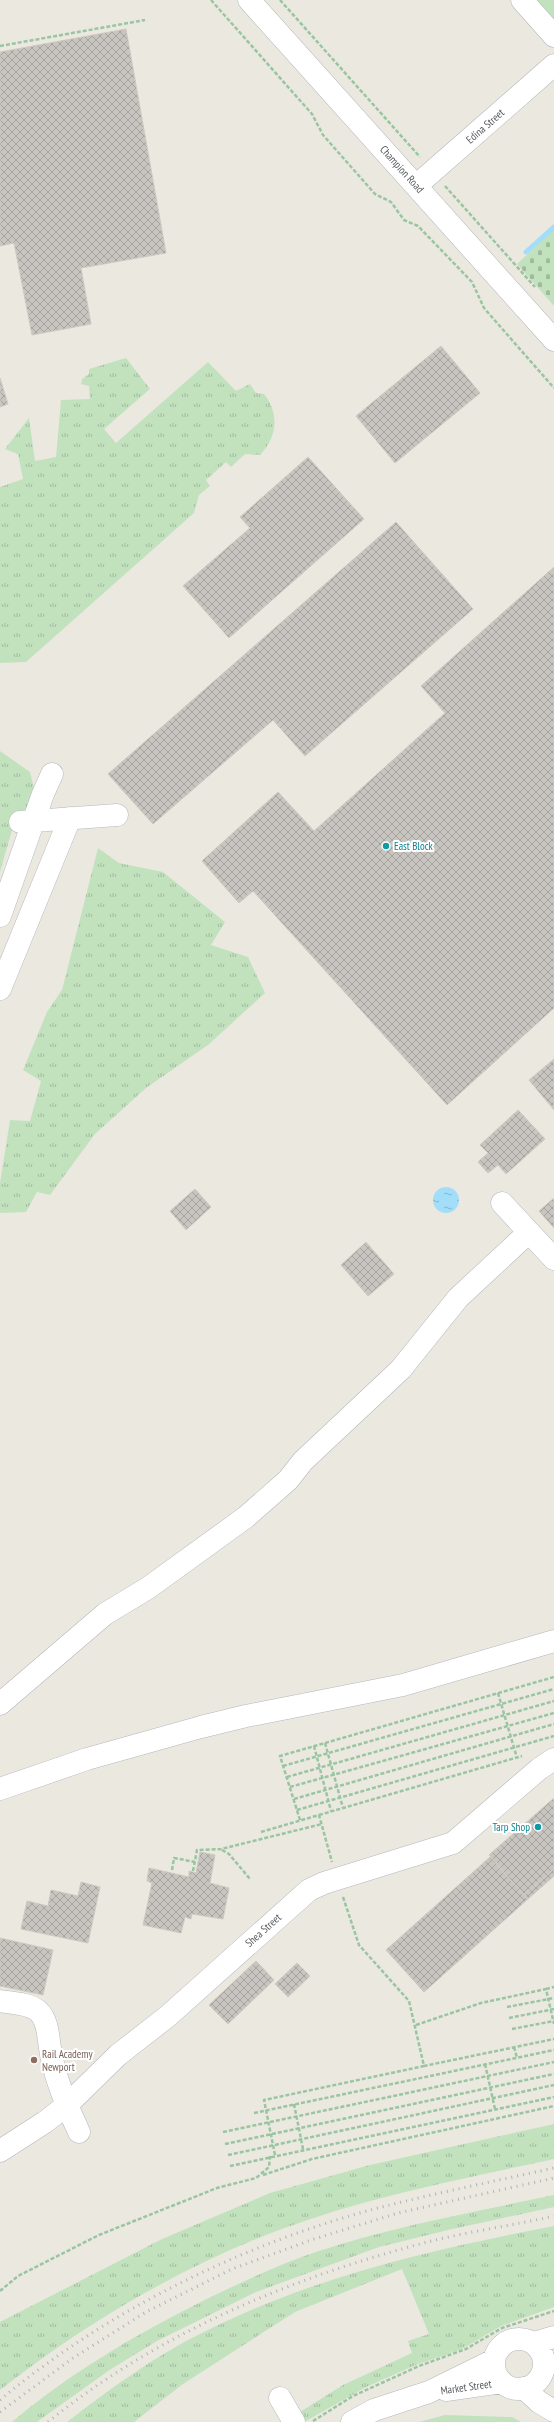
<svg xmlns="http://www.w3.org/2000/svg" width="554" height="2422" font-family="'PT Sans Narrow',sans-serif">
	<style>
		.grass { fill: url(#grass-tufts) }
		.cemetery { fill: url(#cemetery-stones) }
		.park { fill: #c2e2be }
		.water { fill: url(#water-ripples) }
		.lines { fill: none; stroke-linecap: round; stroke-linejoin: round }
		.stream { stroke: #a2ddf9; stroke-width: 5 }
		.building { fill: url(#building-cross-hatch); stroke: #cfc9bf }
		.minor-casing { stroke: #b3b7bb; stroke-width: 23 }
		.path { stroke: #99c5a0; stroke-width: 2.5; stroke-dasharray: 4 2; stroke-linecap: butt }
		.minor { stroke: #fff; stroke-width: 22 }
		.rail { stroke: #b1b2b2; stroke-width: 3; stroke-dasharray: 1 5; stroke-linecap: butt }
		.culture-dot { fill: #0f9aa8; stroke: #fff; stroke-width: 1.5 }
		.education-dot { fill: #8d6e63; stroke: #fff; stroke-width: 1.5 }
		.labels { text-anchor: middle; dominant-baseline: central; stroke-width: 4; stroke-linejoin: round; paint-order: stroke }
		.street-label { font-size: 11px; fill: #595d61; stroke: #fff }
		.culture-label { font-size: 11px; fill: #0d838f; stroke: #fff; text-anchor: start }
		.education-label { font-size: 11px; fill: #785e54; stroke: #fff; text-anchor: start }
	</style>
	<defs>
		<pattern id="grass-tufts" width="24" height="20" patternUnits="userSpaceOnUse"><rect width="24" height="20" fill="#c2e2be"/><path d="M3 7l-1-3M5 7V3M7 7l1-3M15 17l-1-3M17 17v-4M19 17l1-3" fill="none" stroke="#a1ba9e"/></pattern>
		<pattern id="cemetery-stones" width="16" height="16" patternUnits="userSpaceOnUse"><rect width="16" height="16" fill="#c2e2be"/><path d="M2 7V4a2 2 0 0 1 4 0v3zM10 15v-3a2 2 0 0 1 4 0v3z" fill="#a1ba9e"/></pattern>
		<pattern id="water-ripples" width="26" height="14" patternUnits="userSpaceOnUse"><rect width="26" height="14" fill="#a2ddf9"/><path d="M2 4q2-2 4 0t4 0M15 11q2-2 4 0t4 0" fill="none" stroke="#87b6cd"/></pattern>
		<pattern id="building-cross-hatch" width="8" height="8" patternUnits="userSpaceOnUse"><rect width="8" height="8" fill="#c8c5c0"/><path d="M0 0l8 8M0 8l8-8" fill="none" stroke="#a5a39f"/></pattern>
	</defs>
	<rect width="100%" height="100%" fill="#ebe8e0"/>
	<!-- grass -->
	<path class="grass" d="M126 358 150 389 104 429 116 443 208 362 236 391 250 384 256 393 264 394C280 414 277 437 260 455L245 454 231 467 226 462 206 480 210 486 199 495 194 513 26 662 0 663V487L23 479 18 454 5 449 29 418 35 461 56 457 61 400 90 399 89 386 81 384 82 379 89 374V369Z
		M0 751 30 772 35 792V803L16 816 0 872Z
		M98 848 119 863 163 872 225 922 211 945 248 957 265 993 208 1045 146 1088 95 1134 50 1195 37 1192 26 1212 0 1213V1183L10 1120 30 1121 41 1081 23 1070 47 1012 62 990Z
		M554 2124V2159C462 2179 367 2197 279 2230 179 2268 84 2324 0 2390V2322L162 2239 270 2193 370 2165Z
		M554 2195V2207L448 2230 379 2247 256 2292 157 2341 111 2369 37 2422H12C75 2369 145 2329 219 2293 251 2278 283 2263 316 2252 393 2226 475 2212 554 2195Z
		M554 2226V2307L501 2326 462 2349 418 2364 366 2387 306 2421 300 2412 343 2385 412 2353 408 2341 429 2334 402 2269 295 2312 183 2384 134 2422H67C107 2391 155 2356 200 2334 314 2276 430 2250 554 2226Z"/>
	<!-- cemetery -->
	<path class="cemetery" d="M554 229V306L517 264Z"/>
	<!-- park -->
	<path class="park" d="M534 0H554V22Z
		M445 2415 512 2417 521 2422H419Z"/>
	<!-- water -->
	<path class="water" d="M433 1200a13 13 0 1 1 26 0a13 13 0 1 1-26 0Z"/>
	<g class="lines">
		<!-- stream -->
		<path class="stream" d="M526 252 554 227"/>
	</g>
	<!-- building -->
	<path class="building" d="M126 29 166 253 81 268 91 324 32 335 14 243 0 246V52Z
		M441 346 480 393 395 463 356 416Z
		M0 378 8 404 0 407Z
		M308 457 364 519 229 638 183 586 250 528 240 517Z
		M396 522 473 609 305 756 273 720 153 824 108 774Z
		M554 567V1008L447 1105 253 891 239 903 202 861 278 792 314 831 445 713 421 686Z
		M554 1059V1110L529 1080Z
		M518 1110 545 1139 506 1174 498 1165 488 1173 478 1162 488 1153 480 1145Z
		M195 1189 211 1207 186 1230 170 1211Z
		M554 1198V1228L539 1211Z
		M366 1242 394 1274 368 1296 341 1265Z
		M554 1798V1869L524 1895 489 1855Z
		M200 1852 215 1855 210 1883 229 1888 223 1919 192 1914 191 1919 185 1917 181 1933 143 1925 152 1883 147 1881 149 1868 189 1877V1871L196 1873Z
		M490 1857 528 1899 424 1992 386 1950Z
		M554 1869V1876L528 1899 524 1895Z
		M81 1882 100 1887 88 1943 21 1929 27 1901 48 1906 51 1890 78 1896Z
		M0 1938 53 1950 43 1995 0 1986Z
		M256 1961 274 1980 228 2024 209 2005Z
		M297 1963 310 1976 288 1997 275 1984Z"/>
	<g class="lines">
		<defs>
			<path id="minor" d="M249 0 554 340
				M522 0 554 36
				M417 185 554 65
				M20 822 117 815
				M0 916 43 794 52 774
				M0 989 70 818
				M502 1203 554 1259
				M0 1704 105 1614 148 1588 246 1517 288 1480 303 1461 401 1369 458 1298 529 1232
				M0 1789 87 1759 201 1727 246 1716 403 1685 554 1641
				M0 2001C11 2003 29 2003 38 2011 48 2020 48 2036 50 2048 54 2077 67 2106 79 2132
				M0 2151 45 2122 67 2105 118 2055 168 2016 309 1890 324 1883 453 1843 539 1769 554 1759
				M494 2364a25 25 0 1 1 50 0a25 25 0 1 1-50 0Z
				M534 2343 554 2337
				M524 2388 539 2402 554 2411
				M446 2390 502 2382
				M280 2398 294 2422
				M352 2422 374 2410 429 2392 494 2360"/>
		</defs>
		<!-- minor casing -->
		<use href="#minor" class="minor-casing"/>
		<!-- path -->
		<path class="path" d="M211 0 312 114 323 135 375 194 391 202 404 220 418 226 472 282 484 308 554 388
			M280 0 420 157
			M0 46 145 20
			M445 186 535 287
			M498 1693 517 1758
			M325 1743 343 1808
			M314 1746 331 1811
			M283 1766 554 1689
			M287 1777 554 1701
			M290 1787 554 1713
			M294 1799 554 1724
			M297 1810 554 1736
			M319 1815 522 1756
			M300 1820 280 1756 554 1677
			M261 1832 319 1815 332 1862
			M222 1850 229 1854 250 1879
			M172 1870 174 1858 195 1862
			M193 1871 197 1850 221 1849 322 1824
			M343 1897 359 1945 409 2001 424 2066 554 2039
			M546 1989 554 1987
			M507 2007 554 1998
			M509 2018 554 2009
			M416 2025 481 2003 546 1989 554 2024
			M512 2029 554 2021
			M514 2047 517 2058
			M485 2064 495 2109
			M294 2104 303 2149
			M254 2113 554 2050
			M223 2132 554 2062
			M225 2144 554 2074
			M228 2155 554 2085
			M275 2155 264 2100 424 2066
			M230 2166 554 2097
			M263 2175 312 2159 554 2106
			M0 2291 18 2276 99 2235 217 2188 256 2178 269 2167 270 2156
			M313 2421 353 2396 419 2366 466 2349 502 2328 554 2311"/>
		<!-- minor -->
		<use href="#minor" class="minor"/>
		<!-- rail -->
		<path class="rail" d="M0 2400C106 2311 245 2243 378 2208 436 2193 495 2181 554 2168
			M0 2412 73 2358 146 2312 232 2269 311 2240 398 2213 554 2178
			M48 2422C155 2335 288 2279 420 2244 464 2232 510 2226 554 2216"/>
	</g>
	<!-- markers -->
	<g class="culture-dot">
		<circle cx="386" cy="846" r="4"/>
		<circle cx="538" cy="1827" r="4"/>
	</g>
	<circle class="education-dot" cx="34" cy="2060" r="4"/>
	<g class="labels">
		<!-- street labels -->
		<g class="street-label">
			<text transform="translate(485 126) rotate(-41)">Edina Street</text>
			<text transform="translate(402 169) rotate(48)">Champion Road</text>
			<text transform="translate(263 1930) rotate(-42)">Shea Street</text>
			<text transform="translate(466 2387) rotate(-8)">Market Street</text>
		</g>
		<!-- culture labels -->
		<g class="culture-label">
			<text x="394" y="846">East Block</text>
			<text x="530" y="1827" text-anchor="end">Tarp Shop</text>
		</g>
		<!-- education labels -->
		<g class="education-label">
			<text x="42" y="2054">Rail Academy<tspan x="42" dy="13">Newport</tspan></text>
		</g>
	</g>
</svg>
